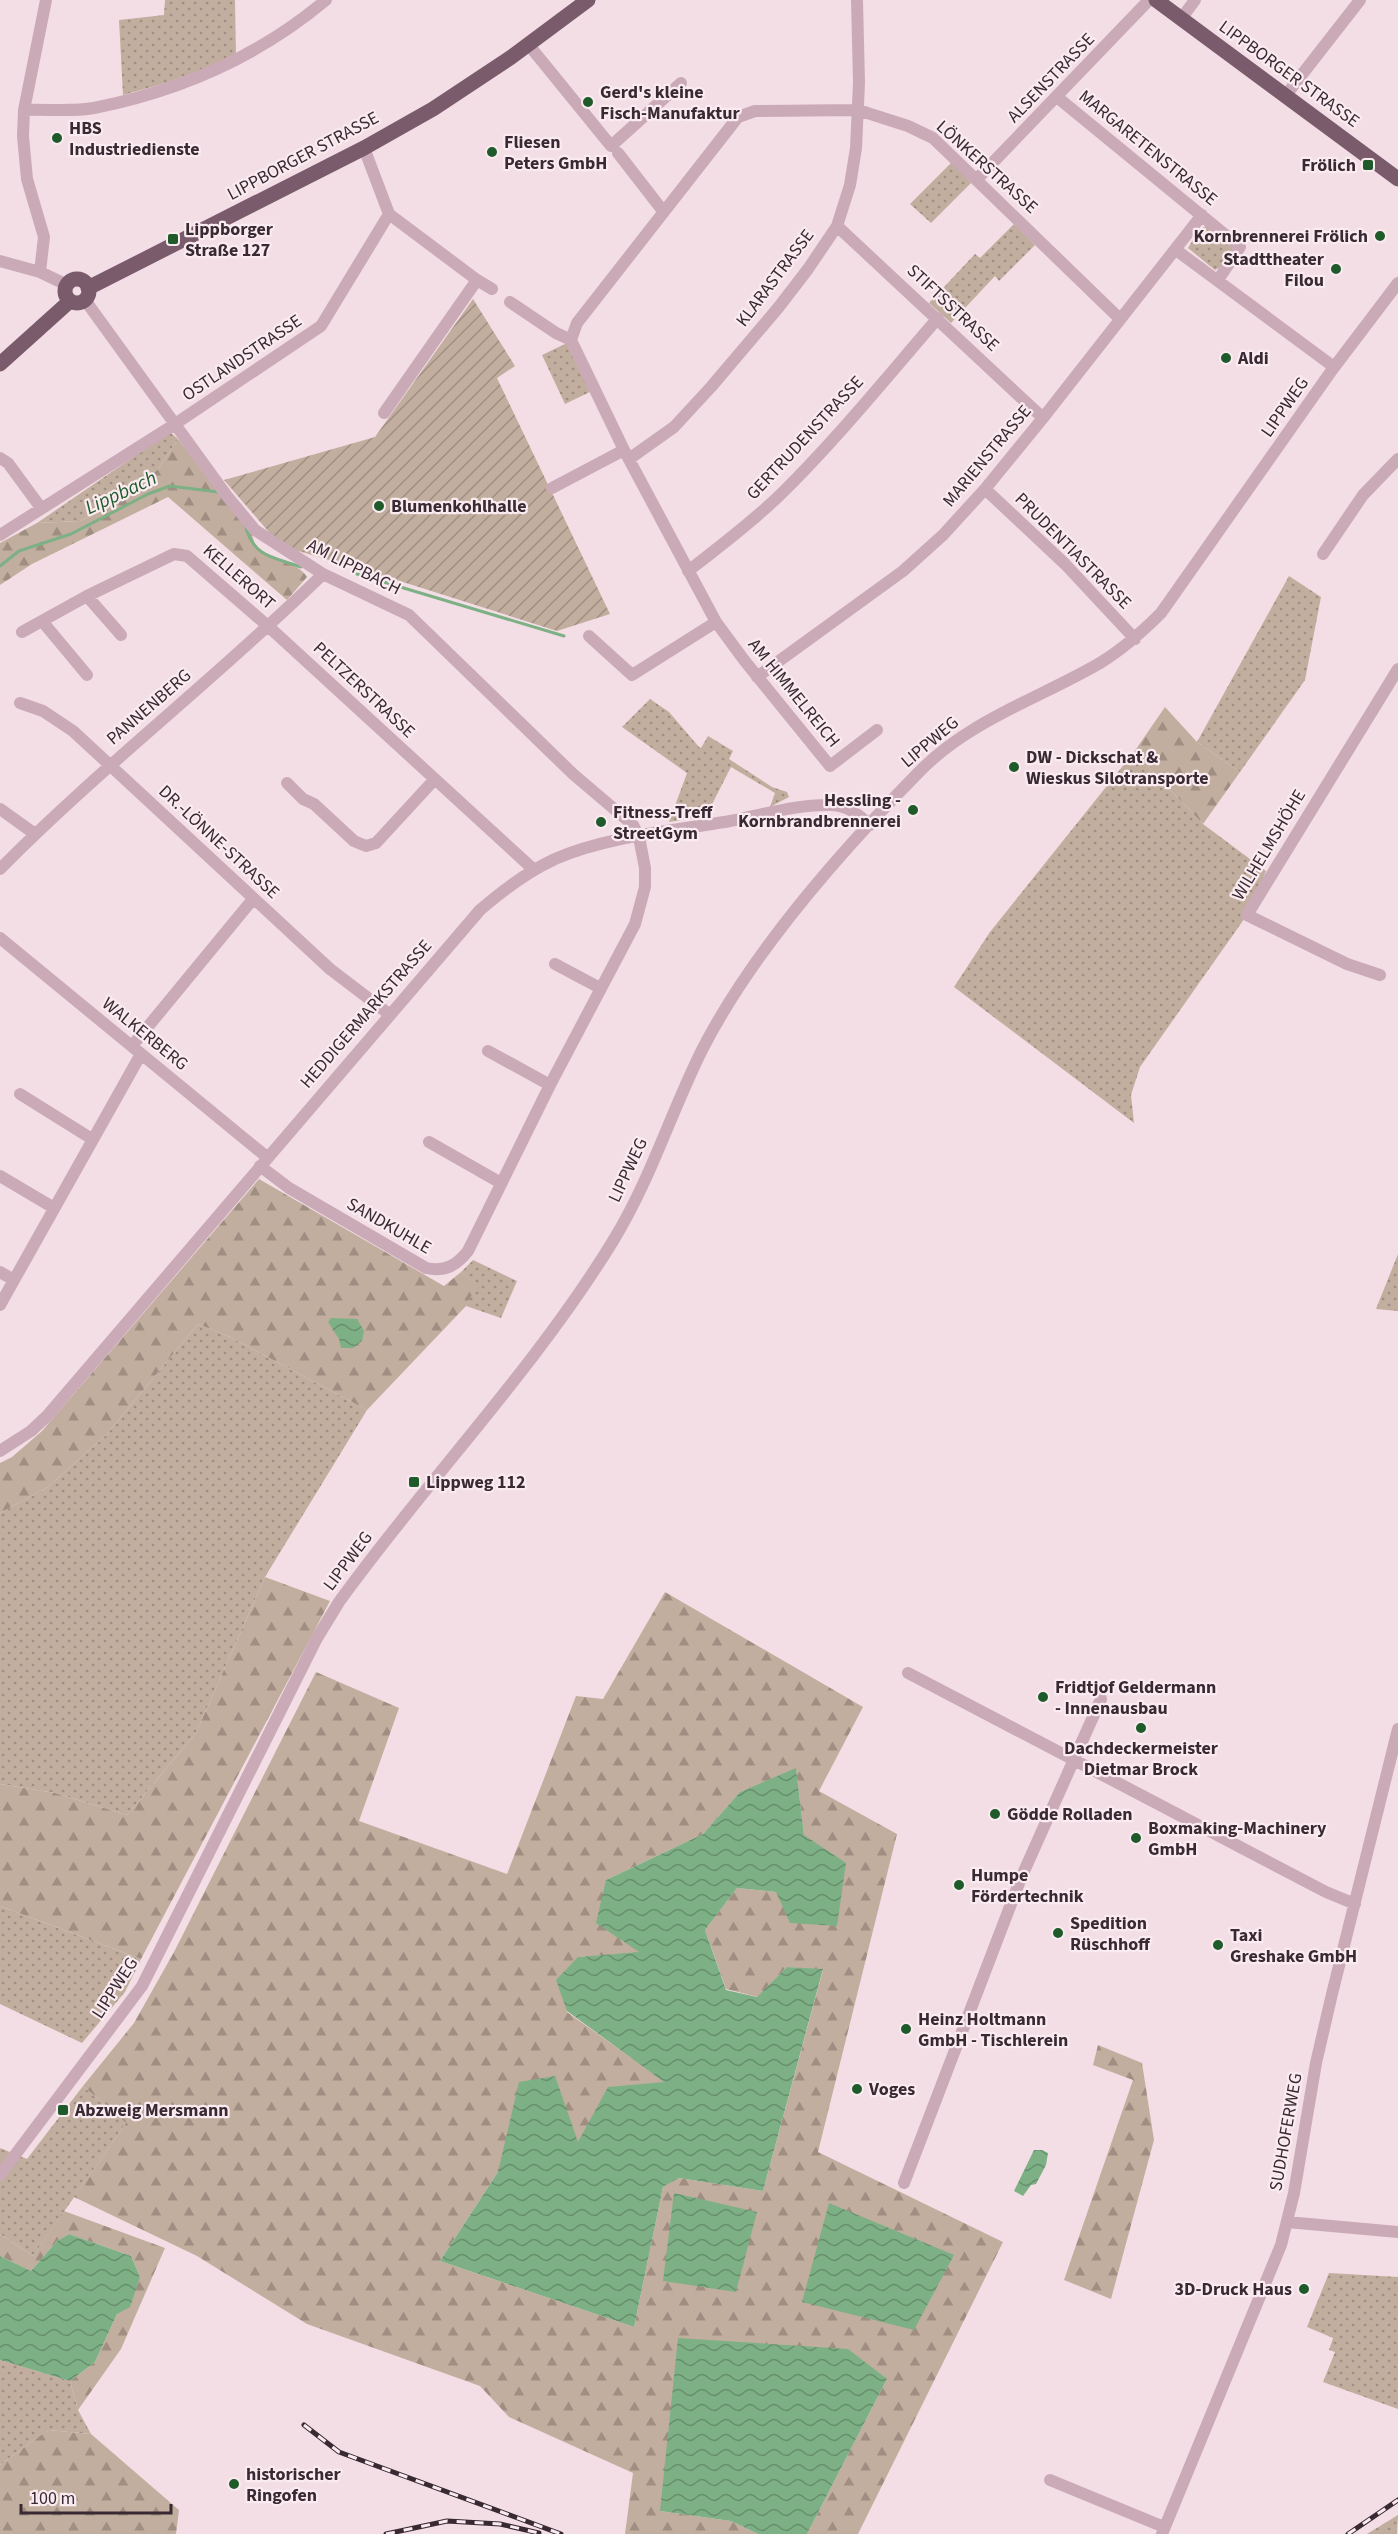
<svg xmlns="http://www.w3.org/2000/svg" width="1398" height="2534" font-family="'Source Sans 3',sans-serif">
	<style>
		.grass { fill: url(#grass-dots) }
		.forest { fill: url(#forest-firs); fill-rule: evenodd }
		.garden { fill: url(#garden-furrows) }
		.water { fill: url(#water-waves) }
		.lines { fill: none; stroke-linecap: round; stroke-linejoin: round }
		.stream { stroke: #7db085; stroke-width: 3 }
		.minor { stroke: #cbaab8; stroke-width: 12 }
		.major { stroke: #7a5b6c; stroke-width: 15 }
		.rail-casing { stroke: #382932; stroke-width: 5 }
		.rail { stroke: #faebf0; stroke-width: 3; stroke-dasharray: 9; stroke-linecap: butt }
		.poi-dot { fill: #1f5a2a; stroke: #faebf0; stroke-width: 2 }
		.labels { text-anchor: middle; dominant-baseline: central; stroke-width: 4.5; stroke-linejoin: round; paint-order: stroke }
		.street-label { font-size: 18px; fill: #382932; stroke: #faebf0 }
		.poi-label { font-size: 18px; font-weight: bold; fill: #382932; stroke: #faebf0; text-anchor: start }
		.water-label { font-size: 20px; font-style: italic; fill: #1f5a2a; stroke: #faebf0 }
	</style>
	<defs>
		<pattern id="grass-dots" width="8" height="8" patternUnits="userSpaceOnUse" patternTransform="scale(1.5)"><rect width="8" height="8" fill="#c2ae9e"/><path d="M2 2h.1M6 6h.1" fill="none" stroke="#9f8e81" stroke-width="1.8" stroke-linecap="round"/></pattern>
		<pattern id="forest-firs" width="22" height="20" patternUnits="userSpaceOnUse" patternTransform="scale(1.5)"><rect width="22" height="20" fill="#c2ae9e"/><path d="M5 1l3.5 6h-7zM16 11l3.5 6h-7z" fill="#9f8e81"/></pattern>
		<pattern id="garden-furrows" width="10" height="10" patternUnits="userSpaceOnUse" patternTransform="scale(1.5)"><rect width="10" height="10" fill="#c2ae9e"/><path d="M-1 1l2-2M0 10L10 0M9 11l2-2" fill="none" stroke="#9f8e81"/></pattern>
		<pattern id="water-waves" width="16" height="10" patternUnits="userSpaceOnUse" patternTransform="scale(1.5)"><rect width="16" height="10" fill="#7db085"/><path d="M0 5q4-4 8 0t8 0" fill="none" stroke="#678f6d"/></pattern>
	</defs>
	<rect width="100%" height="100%" fill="#f3dee5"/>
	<!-- grass -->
	<path class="grass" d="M165 0H235L236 57 166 83 123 95 119 20 164 15Z
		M952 162 971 183 931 223 910 204Z
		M1014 224 1035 245 999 281 995 276 951 323 929 303 975 254 980 258Z
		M1206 226 1232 247C1232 258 1225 265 1215 270L1188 248 1200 229Z
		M567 343 590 392 565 404 542 355Z
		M170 432 178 439 158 469 130 495 80 521 37 523Z
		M1289 576 1321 597 1305 680 1240 772 1197 742Z
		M650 699 669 712 699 747 701 748 708 736 733 751 729 759 772 787 787 792 789 797 770 807 775 793 731 767 706 816 669 822 687 773 622 727Z
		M1134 752 1203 824 1266 871 1247 915 1140 1067 1131 1095 1134 1123 954 987 990 932Z
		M1398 1254V1311L1376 1309Z
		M473 1260 517 1281 501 1318 466 1306 476 1285 461 1272Z
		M198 1324 230 1337 367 1410 265 1577 196 1733 127 1815 55 1793 0 1784V1513L48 1487 107 1434Z
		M0 1906 141 1959 125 1992 82 2043 0 2004Z
		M83 2086 126 2123 33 2256 0 2234V2148L27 2159Z
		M1329 2273 1398 2277V2409L1323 2382 1335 2352 1329 2350 1333 2338 1307 2327Z
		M0 2360 70 2381 78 2410 91 2434 48 2430 0 2465Z
		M1398 2515 1397 2534H1367Z"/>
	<!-- forest -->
	<path class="forest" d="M178 439 251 532C253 536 254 543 256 546 269 562 297 560 307 577L287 600 168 497 32 564 0 585V543L37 523 80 521 130 495 158 469Z
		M1165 707 1197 742 1240 772 1203 824 1134 752Z
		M259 1179 444 1286 461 1272 477 1285 466 1306 367 1410 230 1337 198 1324 107 1434 48 1487 0 1513V1463L12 1457 42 1431Z
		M265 1577 330 1601 141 1959 0 1906V1784L55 1793 127 1815 196 1733Z
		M665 1592 863 1707 819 1791 897 1834 818 2152 1003 2242 858 2534H807L887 2379 660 2511 731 2521 758 2534H625L633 2473 509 2417 480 2386 307 2324 197 2256 74 2197 126 2123 83 2086 134 2023 174 1952 316 1672 399 1708 359 1821 507 1874 576 1696 603 1699ZM796 1769 804 1835 776 1892 737 1888 705 1930 726 1989 758 1997 787 1967 823 1970 763 2191 679 2178 663 2187 634 2327 440 2261 498 2172 578 2142 665 2082 567 2012 578 1957 640 1953 606 1880 703 1834 740 1792Z
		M1098 2045 1142 2063 1154 2140 1111 2299 1064 2280 1133 2080 1093 2065Z
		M64 2211 165 2248 121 2349 78 2410 70 2381 95 2362 117 2314 140 2277 131 2256 69 2234 57 2241 31 2271 0 2256V2234L33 2256Z
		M48 2430 91 2434 179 2510 176 2534H0V2465Z"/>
	<!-- garden -->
	<path class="garden" d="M473 299 515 366 497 378 610 614 557 631 406 583 295 550 274 538 224 480 375 437Z"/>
	<!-- water -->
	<path class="water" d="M331 1318 357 1319 364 1331 362 1341 353 1348H341L339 1339 328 1322Z
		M796 1768 804 1835 846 1863 837 1926 790 1923 776 1892 737 1888 705 1930 726 1990 757 1997 787 1967 823 1969 763 2191 679 2178 663 2187 634 2327 440 2261 498 2172 519 2082 555 2076 578 2142 608 2087 664 2082 567 2011 556 1980 578 1957 639 1952 596 1923 606 1880 703 1834 740 1792Z
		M1034 2150H1042L1048 2153 1046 2165 1036 2184 1031 2185 1023 2196 1014 2191Z
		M674 2193 757 2212 736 2292 663 2281Z
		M829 2203 954 2255 914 2330 802 2302Z
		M69 2234 131 2256 140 2277 130 2307 117 2314 95 2362 70 2381 0 2360V2256L31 2271 57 2241Z
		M678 2338 848 2349 887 2379 807 2534H758L731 2521 660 2511Z"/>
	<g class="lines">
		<!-- stream -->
		<path class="stream" d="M246 528C255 558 274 557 301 567
			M0 566 19 551 71 534 148 494 170 486 218 492
			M357 574 564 636"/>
		<!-- minor -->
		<path class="minor" d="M1181 19 1195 0
			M528 44 611 146 681 83
			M1286 95 1360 0
			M1057 97 1240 247 1218 280
			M24 110C47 109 72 112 94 108 180 91 258 57 326 0
			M618 153 663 211
			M977 179 1149 0
			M837 226 1043 418
			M1176 250 1334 367
			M0 261 40 272 67 285
			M40 272 44 237 27 179 23 136 24 110 46 0
			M477 280 492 289
			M85 300 227 496 255 530 323 574 409 615 573 774 633 825 639 837 645 868V887L635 924 550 1085 468 1251C456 1266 445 1272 426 1268L289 1188 260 1166
			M510 302 556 333 571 340 624 450 716 622 744 660 830 766 877 730
			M571 340 577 323 738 117 755 111 858 110 908 126 933 138 1120 319
			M384 413 477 280 389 214
			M0 458 8 463 41 508
			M629 459 674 427 711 387 778 308 808 269 837 226 850 185 856 148 859 83 857 0
			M552 488 624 450
			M985 489 1065 564 1135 639
			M0 535 175 424 321 326 389 214 364 148
			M1323 554 1363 495 1398 459
			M688 571C719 547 751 523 780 495 836 440 886 378 938 318
			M87 596 121 635
			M42 621 87 675
			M22 632 87 596 174 554 187 556 269 627 533 869
			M589 636 632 675 716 622
			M757 677 903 571 943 535 985 489 1043 418 1202 215
			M20 703 43 711 73 731 330 969 389 1014
			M287 783 303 799 314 804 354 841 366 846 376 843 435 779
			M0 809 35 834
			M0 869C103 765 219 676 323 574
			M0 938 268 1158
			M555 964 600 988
			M1380 975 1347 964 1247 915 1398 669
			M132 1046 253 899
			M488 1051 550 1085
			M20 1094 92 1139
			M429 1142 501 1183
			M0 1176 54 1208
			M0 1272 14 1280
			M0 1305 141 1054
			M0 1451 31 1431 47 1416 480 910C503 890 527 872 555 859 608 836 674 831 730 821 762 815 798 804 830 805 847 805 858 814 870 825
			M908 1673 1326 1892 1355 1904
			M0 2175 142 1986 317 1638 339 1602C427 1480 534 1370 613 1241 650 1181 671 1112 702 1050 752 952 843 849 920 771 970 720 1040 698 1100 663 1123 649 1142 632 1161 613L1332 370 1398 283
			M904 2183 1021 1878 1101 1699
			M1287 2222 1398 2232
			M1050 2480 1164 2527
			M1162 2534 1281 2245 1294 2193 1316 2063 1332 1994 1398 1729"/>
		<!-- major -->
		<path class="major" d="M1156 0 1398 179
			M65 291a12 12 0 1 1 24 0a12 12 0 1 1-24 0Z
			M88 288 364 148 433 109 510 58 588 0
			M0 364 70 301"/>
		<defs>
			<path id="rail" d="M304 2425 339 2452 561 2534
				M386 2534 447 2521 500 2524 539 2533
				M1348 2534 1398 2500"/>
		</defs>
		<!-- rail casing -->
		<use href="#rail" class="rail-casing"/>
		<!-- rail -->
		<use href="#rail" class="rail"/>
	</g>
	<!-- markers -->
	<g class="poi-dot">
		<circle cx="588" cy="102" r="6"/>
		<circle cx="57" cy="138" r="6"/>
		<circle cx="492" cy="152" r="6"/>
		<rect x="1362" y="159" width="12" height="12" rx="3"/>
		<circle cx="1380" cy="236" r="6"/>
		<rect x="167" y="233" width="12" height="12" rx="3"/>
		<circle cx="1336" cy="269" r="6"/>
		<circle cx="1226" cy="358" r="6"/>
		<circle cx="379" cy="506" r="6"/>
		<circle cx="1014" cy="767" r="6"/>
		<circle cx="913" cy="810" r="6"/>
		<circle cx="601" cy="822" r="6"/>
		<rect x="408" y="1476" width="12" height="12" rx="3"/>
		<circle cx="1043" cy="1697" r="6"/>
		<circle cx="1141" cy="1728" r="6"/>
		<circle cx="995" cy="1814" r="6"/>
		<circle cx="1136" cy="1838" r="6"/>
		<circle cx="959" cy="1885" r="6"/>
		<circle cx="1058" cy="1933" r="6"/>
		<circle cx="1218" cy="1945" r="6"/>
		<circle cx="906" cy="2029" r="6"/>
		<circle cx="857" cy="2089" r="6"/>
		<rect x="57" y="2104" width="12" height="12" rx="3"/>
		<circle cx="1304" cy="2289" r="6"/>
		<circle cx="234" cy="2484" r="6"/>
	</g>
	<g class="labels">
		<!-- street labels -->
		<g class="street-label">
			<text transform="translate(1289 74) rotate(36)">LIPPBORGER STRASSE</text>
			<text transform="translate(1051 78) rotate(-46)">ALSENSTRASSE</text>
			<text transform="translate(1148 148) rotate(39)">MARGARETENSTRASSE</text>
			<text transform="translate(303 156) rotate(-28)">LIPPBORGER STRASSE</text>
			<text transform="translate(987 167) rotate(42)">LÖNKERSTRASSE</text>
			<text transform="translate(775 278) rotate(-53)">KLARASTRASSE</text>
			<text transform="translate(953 308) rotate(43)">STIFTSSTRASSE</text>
			<text transform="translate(242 358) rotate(-34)">OSTLANDSTRASSE</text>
			<text transform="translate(1285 407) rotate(-55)">LIPPWEG</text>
			<text transform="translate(805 438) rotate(-47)">GERTRUDENSTRASSE</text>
			<text transform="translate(987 456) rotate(-50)">MARIENSTRASSE</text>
			<text transform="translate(1073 551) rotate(45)">PRUDENTIASTRASSE</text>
			<text transform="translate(354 567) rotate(27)">AM LIPPBACH</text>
			<text transform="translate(239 577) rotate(41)">KELLERORT</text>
			<text transform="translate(364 690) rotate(43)">PELTZERSTRASSE</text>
			<text transform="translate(794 693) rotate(51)">AM HIMMELREICH</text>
			<text transform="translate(149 707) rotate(-41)">PANNENBERG</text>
			<text transform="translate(930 742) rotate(-40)">LIPPWEG</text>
			<text transform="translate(219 842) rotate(43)">DR.-LÖNNE-STRASSE</text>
			<text transform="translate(1269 845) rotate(-59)">WILHELMSHÖHE</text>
			<text transform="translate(366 1014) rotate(-49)">HEDDIGERMARKSTRASSE</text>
			<text transform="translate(145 1034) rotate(39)">WALKERBERG</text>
			<text transform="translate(628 1170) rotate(-65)">LIPPWEG</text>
			<text transform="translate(389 1226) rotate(30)">SANDKUHLE</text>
			<text transform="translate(348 1561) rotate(-53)">LIPPWEG</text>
			<text transform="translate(115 1988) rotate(-57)">LIPPWEG</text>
			<text transform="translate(1286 2132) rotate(-80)">SUDHOFERWEG</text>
		</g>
		<!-- poi labels -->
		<g class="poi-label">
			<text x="600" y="92">Gerd's kleine<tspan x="600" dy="21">Fisch-Manufaktur</tspan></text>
			<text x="69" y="128">HBS<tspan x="69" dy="21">Industriedienste</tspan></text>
			<text x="504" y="142">Fliesen<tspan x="504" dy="21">Peters GmbH</tspan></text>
			<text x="1356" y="165" text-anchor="end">Frölich</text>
			<text x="185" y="229">Lippborger<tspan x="185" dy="21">Straße 127</tspan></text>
			<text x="1368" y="236" text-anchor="end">Kornbrennerei Frölich</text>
			<text x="1324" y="259" text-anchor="end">Stadttheater<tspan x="1324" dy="21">Filou</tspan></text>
			<text x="1238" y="358">Aldi</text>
			<text x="391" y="506">Blumenkohlhalle</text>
			<text x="1026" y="757">DW - Dickschat &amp;<tspan x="1026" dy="21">Wieskus Silotransporte</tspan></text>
			<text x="901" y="800" text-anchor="end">Hessling -<tspan x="901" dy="21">Kornbrandbrennerei</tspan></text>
			<text x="613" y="812">Fitness-Treff<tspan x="613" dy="21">StreetGym</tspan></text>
			<text x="426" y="1482">Lippweg 112</text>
			<text x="1055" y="1687">Fridtjof Geldermann<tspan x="1055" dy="21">- Innenausbau</tspan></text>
			<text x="1141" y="1748" text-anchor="middle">Dachdeckermeister<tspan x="1141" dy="21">Dietmar Brock</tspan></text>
			<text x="1007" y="1814">Gödde Rolladen</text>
			<text x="1148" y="1828">Boxmaking-Machinery<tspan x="1148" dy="21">GmbH</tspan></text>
			<text x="971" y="1875">Humpe<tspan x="971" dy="21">Fördertechnik</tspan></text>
			<text x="1070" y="1923">Spedition<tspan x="1070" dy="21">Rüschhoff</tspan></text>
			<text x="1230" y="1935">Taxi<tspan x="1230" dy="21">Greshake GmbH</tspan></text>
			<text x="918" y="2019">Heinz Holtmann<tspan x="918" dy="21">GmbH - Tischlerein</tspan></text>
			<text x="869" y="2089">Voges</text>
			<text x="75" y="2110">Abzweig Mersmann</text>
			<text x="1292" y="2289" text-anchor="end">3D-Druck Haus</text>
			<text x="246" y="2474">historischer<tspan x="246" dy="21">Ringofen</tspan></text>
		</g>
		<!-- water labels -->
		<g class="water-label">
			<text transform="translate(121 493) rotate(-25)">Lippbach</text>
		</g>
	</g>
	<!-- scale -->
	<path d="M21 2504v9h150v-9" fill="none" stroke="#382932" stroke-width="3"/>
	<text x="30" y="2504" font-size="18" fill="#382932" stroke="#faebf0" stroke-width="4.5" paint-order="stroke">100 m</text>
</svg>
